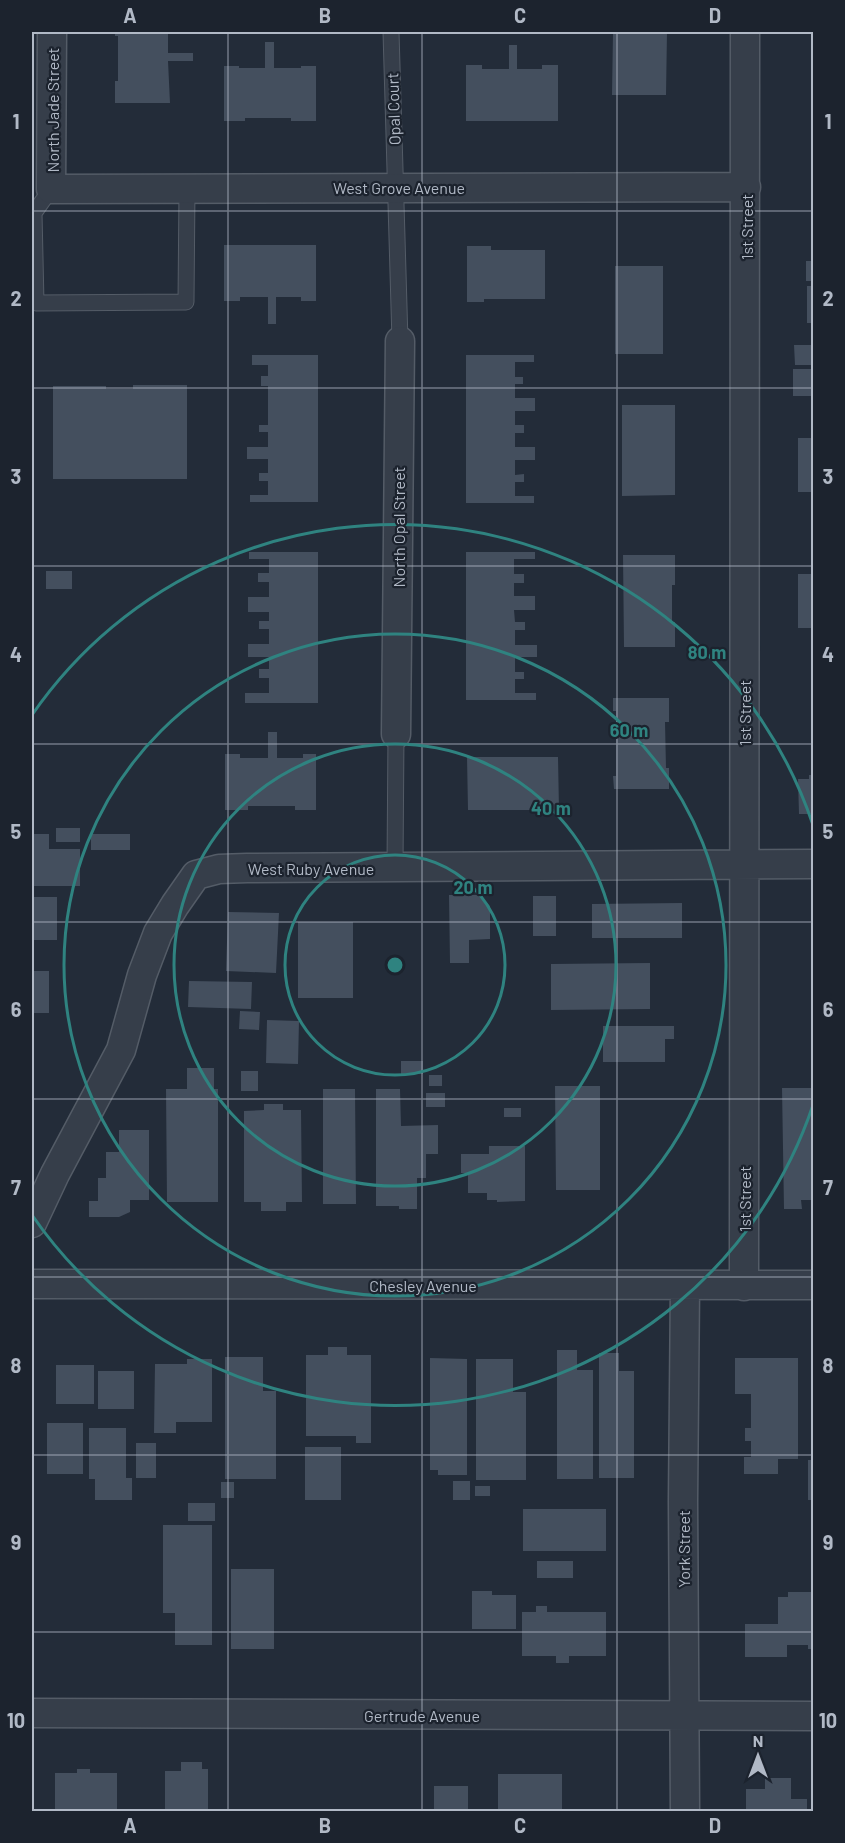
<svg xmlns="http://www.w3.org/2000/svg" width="845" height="1843" font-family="Barlow,sans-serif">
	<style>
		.building { fill: #444f5e }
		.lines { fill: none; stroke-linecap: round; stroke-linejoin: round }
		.lane-casing { stroke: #545c67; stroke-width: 17 }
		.street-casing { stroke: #545c67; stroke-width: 31 }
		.lane { stroke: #363e4a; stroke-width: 15 }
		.street { stroke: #363e4a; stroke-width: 28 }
		.grid { fill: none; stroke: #b1b9c6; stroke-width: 1.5; stroke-opacity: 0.55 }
		.ring { fill: none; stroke: #2f8380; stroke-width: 3 }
		.labels { text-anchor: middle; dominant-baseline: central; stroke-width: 4.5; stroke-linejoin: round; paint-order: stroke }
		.street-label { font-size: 16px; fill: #b1b9c6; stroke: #1c232e }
		.centre { fill: #2f8380; stroke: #1c232e; stroke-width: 3 }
		.ring-label { font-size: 18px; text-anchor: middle; font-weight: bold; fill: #2f8380; stroke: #1c232e; stroke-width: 4.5; stroke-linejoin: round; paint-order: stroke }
		.neatline { fill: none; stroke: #b1b9c6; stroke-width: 2 }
		.grid-label { font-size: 20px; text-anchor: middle; font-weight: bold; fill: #b1b9c6 }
	</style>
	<rect width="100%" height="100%" fill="#232c39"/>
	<!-- building -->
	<path class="building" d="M115 32H168V53H193V61H168L170 103H115V81H118V36H115Z
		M613 32H667L666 95H612Z
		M265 42H274V68H301V66H316V121H291V118H245V121H224V66H239V68H265Z
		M509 45H517V69H542V65H558V121H466V65H482V69H509Z
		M224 245H316V301H301V297H276V324H268V297H240V301H224Z
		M467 246H491V250H545V299H484V302H467Z
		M806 261H814V281H806Z
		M615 266H663V354H615Z
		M807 286H814V323H807Z
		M794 345H814V365H795Z
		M252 355H318V502H250V495H268V481H259V473H268V459H247V447H268V432H259V425H268V386H261V376H268V365H252Z
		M466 355H534V362H515V377H523V384H515V398H535V411H515V425H524V433H515V447H535V460H515V475L524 474V482H515V496H534V503H466Z
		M793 369H814V396H793Z
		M133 385H187V479H53V386H106V389H133Z
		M622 405H675V495L622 496Z
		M798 438H814V492H798Z
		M249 552H318V703H245V693H269V678H259V669H269V657H248V644H269V629H259V621H269V612H248V597H269V582H258V573H269V559H249Z
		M466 552H535V559H514V574H524V583H514V596H535V610H514L515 622H525V630H515V645H537V657H515V672H524V679H515V693H536V700H466Z
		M623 555H675V585H672V622H675V647H624Z
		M46 571H72V589H46Z
		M798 574H814V628H798Z
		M613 698H669V722H665L666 768H669V789H614L613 776H616V711H613Z
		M268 732H277V758H303V754H316V810H295V806H248V810H225V754H240V758H268Z
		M467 757H558L559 810H468Z
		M809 775H814V814H799L798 779H809Z
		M56 828H80V842H56Z
		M32 834H49V849H80V886H32Z
		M91 834H130V850H91Z
		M449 895H479L490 906V939L469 940V963H450Z
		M533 896H556V936H533Z
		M32 897H57V940H32Z
		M682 903V938H592V904Z
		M228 912 279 913 276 973 226 971Z
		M298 922H353V998H298Z
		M650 963V1009L551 1010V964Z
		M32 971H49V1013H32Z
		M189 981 252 982 251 1009 188 1007Z
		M240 1011 260 1012 259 1030 239 1029Z
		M267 1020 299 1021 298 1064 266 1063Z
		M603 1026H674V1039H665V1062H603Z
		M401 1061H423V1074H401Z
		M187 1068H214V1089H218V1202H167L166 1089H187Z
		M241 1071H258V1091H241Z
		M429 1075H442V1086H429Z
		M555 1086H600V1190H556Z
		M782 1088H814V1200H801L802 1209H784Z
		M323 1089H355L356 1204H323Z
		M376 1089H400L401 1126 438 1125V1154H426V1178H417V1209H399V1206H376Z
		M426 1093H445V1107H426Z
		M264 1104H283V1110H301L302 1202H286V1211H261V1202H244V1111L264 1110Z
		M504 1108H521V1117H504Z
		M119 1130H149V1200H130V1212L119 1217H89V1201H98V1178H106V1152H119Z
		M489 1146H525V1201L497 1202V1200H487V1193H468V1173H461V1154H489Z
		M328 1347H347V1355H371V1443H356V1436H306V1355H328Z
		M557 1350H577V1370H593V1479H557Z
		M599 1353H619V1371H634V1478H599Z
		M225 1357H263V1391H276V1479H225Z
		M430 1358 467 1359V1475H438V1470H430Z
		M735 1358H798V1459H778V1474H744V1457H751V1441H745V1428H751V1394H735Z
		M187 1359H212V1422H176V1433H154L155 1364H187Z
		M476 1359H513V1392H526V1480H476Z
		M56 1365H94V1404H56Z
		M98 1371H134V1409H98Z
		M47 1423H83V1474H47Z
		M89 1428H126V1478H132V1500H95V1479H89Z
		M136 1443H156V1478H136Z
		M305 1447H341V1500H305Z
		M808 1460H814V1500H808Z
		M453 1481H470V1500H453Z
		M221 1482H234V1498H221Z
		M475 1486H490V1496H475Z
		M188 1503H215V1521H188Z
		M523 1509H606V1551H523Z
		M163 1525H212V1645H175V1613H163Z
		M537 1561H573V1578H537Z
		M231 1569H274V1649H231Z
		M472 1591H492V1595H516V1629H472Z
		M788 1592H814V1649H808V1645H787V1657H745V1624H778V1597H788Z
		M536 1606H547V1612H606V1656H569V1663H556V1656H522V1612H536Z
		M181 1762H202V1769H208V1812H165V1771H181Z
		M77 1769H90V1773H117V1812H55V1773H77Z
		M498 1774H562V1812H498Z
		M765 1778H791V1799H807V1812H746V1789H765Z
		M434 1786H468V1812H434Z"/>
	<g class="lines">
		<defs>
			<path id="lane" d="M391 32 400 341
				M51 189 34 213 36 303 186 302 187 189
				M395 867 396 734"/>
			<path id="street" d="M52 32 51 189 746 187
				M396 734 400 341
				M32 1223 55 1174 121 1050 142 975 158 933 175 905 196 875 219 869 247 868 814 864
				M32 1284 814 1285
				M744 1286 745 32
				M32 1713 814 1716
				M685 1812 683 1501 685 1286"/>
		</defs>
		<!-- lane casing -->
		<use href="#lane" class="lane-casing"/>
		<!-- street casing -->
		<use href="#street" class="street-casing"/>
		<!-- lane -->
		<use href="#lane" class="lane"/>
		<!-- street -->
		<use href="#street" class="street"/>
	</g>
	<!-- grid -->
	<path class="grid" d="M228 32V1812M422 32V1812M617 32V1812M32 211H814M32 388H814M32 566H814M32 744H814M32 922H814M32 1099H814M32 1277H814M32 1455H814M32 1632H814"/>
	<!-- distance rings -->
	<g class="ring">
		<circle cx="395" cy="965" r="110"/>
		<circle cx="395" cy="965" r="221"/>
		<circle cx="395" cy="965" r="331"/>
		<path d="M813 1105A441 441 0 0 1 32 1215M32 715A441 441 0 0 1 813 825"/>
	</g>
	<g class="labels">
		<!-- street labels -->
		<g class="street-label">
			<text transform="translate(393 109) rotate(-92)">Opal Court</text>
			<text transform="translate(52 110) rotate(-90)">North Jade Street</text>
			<text x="399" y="187">West Grove Avenue</text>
			<text transform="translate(746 227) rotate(-90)">1st Street</text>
			<text transform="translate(398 527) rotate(-90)">North Opal Street</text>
			<text transform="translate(744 713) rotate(-90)">1st Street</text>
			<text x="311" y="868">West Ruby Avenue</text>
			<text transform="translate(744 1199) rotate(-90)">1st Street</text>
			<text x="423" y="1285">Chesley Avenue</text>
			<text transform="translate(683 1549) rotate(-90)">York Street</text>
			<text x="422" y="1715">Gertrude Avenue</text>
		</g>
	</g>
	<circle cx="395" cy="965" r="9" class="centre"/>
	<g class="ring-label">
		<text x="707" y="659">80 m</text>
		<text x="629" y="737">60 m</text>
		<text x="551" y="815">40 m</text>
		<text x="473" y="894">20 m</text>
	</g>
	<!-- border -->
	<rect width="845" height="1843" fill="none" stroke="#1c232e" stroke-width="66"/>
	<!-- north arrow -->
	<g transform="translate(758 1756)" stroke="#1c232e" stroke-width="4.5" paint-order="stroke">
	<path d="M0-4.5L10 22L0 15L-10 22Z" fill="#b1b9c6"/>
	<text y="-9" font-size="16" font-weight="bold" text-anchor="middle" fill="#b1b9c6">N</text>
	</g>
	<rect x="33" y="33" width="779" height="1777" class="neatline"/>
	<g class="grid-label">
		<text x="130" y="23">A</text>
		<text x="325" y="23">B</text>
		<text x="520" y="23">C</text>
		<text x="715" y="23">D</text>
		<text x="16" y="129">1</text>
		<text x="828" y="129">1</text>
		<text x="16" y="306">2</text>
		<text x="828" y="306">2</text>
		<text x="16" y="484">3</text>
		<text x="828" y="484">3</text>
		<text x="16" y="662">4</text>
		<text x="828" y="662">4</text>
		<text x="16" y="839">5</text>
		<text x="828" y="839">5</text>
		<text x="16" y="1017">6</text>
		<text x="828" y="1017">6</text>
		<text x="16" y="1195">7</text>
		<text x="828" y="1195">7</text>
		<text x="16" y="1373">8</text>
		<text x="828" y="1373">8</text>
		<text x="16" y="1550">9</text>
		<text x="828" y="1550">9</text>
		<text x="16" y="1728">10</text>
		<text x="828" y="1728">10</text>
		<text x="130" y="1833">A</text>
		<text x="325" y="1833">B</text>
		<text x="520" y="1833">C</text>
		<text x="715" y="1833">D</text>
	</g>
</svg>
